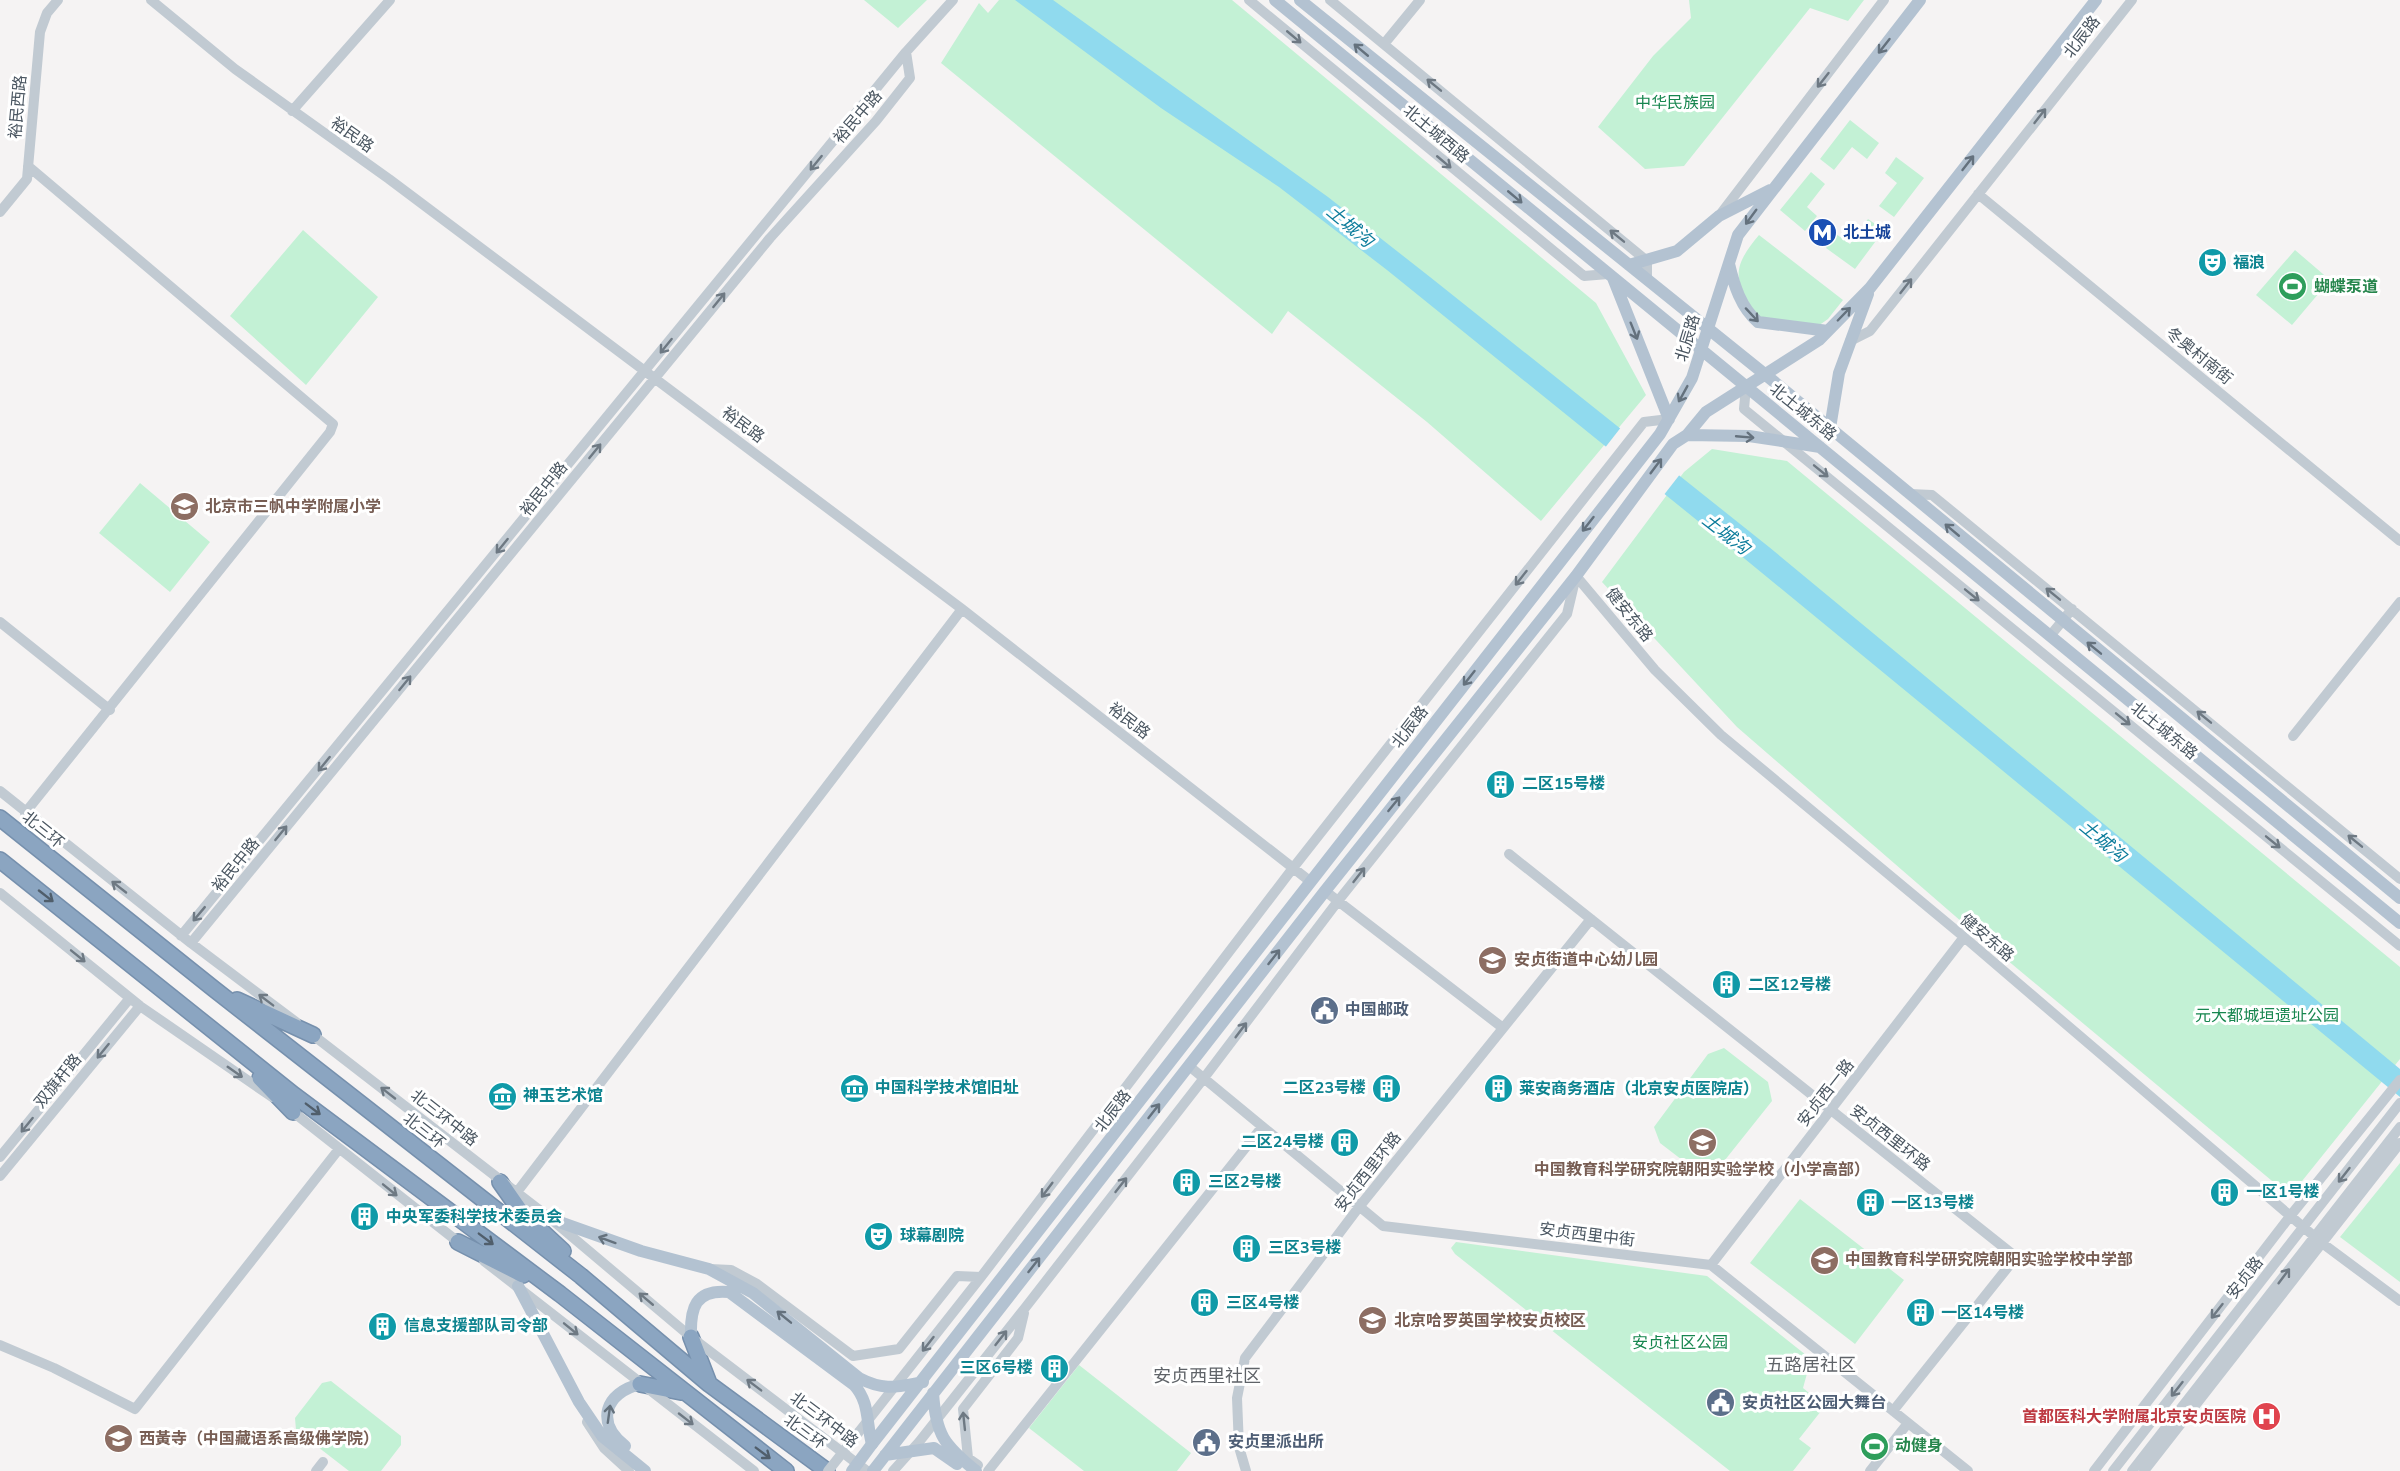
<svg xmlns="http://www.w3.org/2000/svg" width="2400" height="1471" font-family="'Nunito Sans','Noto Sans SC',sans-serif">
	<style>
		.green { fill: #c3f1d5 }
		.water { fill: #90daee }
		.pier { fill: #f5f3f3 }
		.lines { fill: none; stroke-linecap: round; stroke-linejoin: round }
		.highway-casing { stroke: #7690ad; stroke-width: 18 }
		.minor { stroke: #c1cad2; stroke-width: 10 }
		.major { stroke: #b3c2d1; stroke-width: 12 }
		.highway { stroke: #8ba5c1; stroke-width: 15 }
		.minor-bridge { stroke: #c1cad2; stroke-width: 10 }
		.major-bridge { stroke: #b3c2d1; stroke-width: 12 }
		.oneway { stroke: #6e7983 }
		.oneway2 { stroke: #64717d }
		.oneway3 { stroke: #505e6b }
		.labels { text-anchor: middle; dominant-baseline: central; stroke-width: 6; stroke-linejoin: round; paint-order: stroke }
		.street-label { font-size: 16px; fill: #4a5661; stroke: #fff }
		.park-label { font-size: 16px; fill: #17864f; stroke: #fff }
		.transit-label { font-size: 16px; font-weight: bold; fill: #164399; stroke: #fff; text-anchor: start }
		.culture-label { font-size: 16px; font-weight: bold; fill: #0d838f; stroke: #fff; text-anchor: start }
		.leisure-label { font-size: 16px; font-weight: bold; fill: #27864d; stroke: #fff; text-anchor: start }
		.education-label { font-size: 16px; font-weight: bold; fill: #785e54; stroke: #fff; text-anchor: start }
		.service-label { font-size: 16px; font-weight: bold; fill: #4e5e75; stroke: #fff; text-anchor: start }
		.health-label { font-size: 16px; font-weight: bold; fill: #be3a42; stroke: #fff; text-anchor: end }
		.water-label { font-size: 18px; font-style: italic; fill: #0c7c9b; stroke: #fff }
		.neighbourhood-label { font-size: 18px; fill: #5f6368; stroke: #fff }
	</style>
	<rect width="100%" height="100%" fill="#f5f3f3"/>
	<!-- green -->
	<path class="green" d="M864 0H927L898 28Z
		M999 0H1232L1596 303 1646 395 1541 521 1427 422 1288 311 1272 334 941 63 979 3 988 13Z
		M1689 0H1864L1848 21 1810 8 1684 166 1645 169 1598 127 1653 56 1691 18Z
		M1850 120 1879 143 1867 159 1852 147 1834 170 1820 159Z
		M1896 157 1924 178 1894 217 1879 206 1897 183 1885 173Z
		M1811 172 1825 184 1807 207 1817 216 1805 231 1780 210Z
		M1868 219 1884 230 1855 269 1826 248 1836 234 1850 244Z
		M303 230 378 297 306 385 230 316Z
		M1759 235 1843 300 1828 319 1818 326 1759 320C1736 281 1728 272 1759 235Z
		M2295 250 2330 280 2292 325 2256 295Z
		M1712 449 1787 461 2400 967V1059L2290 1196 1970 929 1737 727 1602 582 1684 472Z
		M140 483 210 542 170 592 99 533Z
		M1724 1048 1768 1082 1772 1101 1717 1170 1703 1176 1660 1143 1654 1127 1708 1054Z
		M2400 1163V1282L2340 1237Z
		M1800 1199 1904 1280 1855 1344 1750 1263Z
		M1456 1242 1707 1276 1811 1359 1803 1388 1825 1406 1799 1439 1811 1448 1793 1471H1730L1455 1254 1451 1248Z
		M1079 1365 1191 1453 1177 1471H1084L1029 1428Z
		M331 1381 401 1436V1445L381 1471H349L296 1430 295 1418 322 1383Z"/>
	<!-- water -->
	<path class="water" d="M1015 0H1053L1328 197 1430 277 1769 547 2400 1069V1097L1745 559 1387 270 1279 187 1161 108Z"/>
	<!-- pier -->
	<path class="pier" d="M1622 426 1681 473 1663 496 1604 449Z"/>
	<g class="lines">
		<defs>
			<path id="highway" d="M0 818 214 989 581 1276 709 1384 827 1471
				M0 860 294 1095 560 1294 786 1471
				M237 1000 313 1035
				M260 1078 293 1112
				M500 1182 521 1212 563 1251
				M458 1242 523 1275
				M691 1337 708 1381
				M640 1384 681 1392"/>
		</defs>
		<!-- highway casing -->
		<use href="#highway" class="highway-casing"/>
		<!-- minor -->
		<path class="minor" d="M151 0 235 69 389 179 962 609 1311 882
			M1249 0 1584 276 1608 274
			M1330 0 1647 261V280
			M1384 44 1420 0
			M292 111 390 0
			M1978 194 2400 541
			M0 212 27 179 40 32 47 13 58 0
			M1719 216 1884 0
			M1850 341 1870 331 2132 0
			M1746 386 1744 409 2400 946
			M1910 494 1932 495 2400 879
			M1576 576 1655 670 1721 735 1964 937 2322 1243 2400 1301
			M0 622 110 710
			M2050 636 2072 609
			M2293 736 2400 602
			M0 791 191 943 296 1022
			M25 813 330 432 333 424 28 166
			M1509 854 2016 1257 1893 1411
			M1325 891 1503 1028
			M0 893 140 1006 272 1097
			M181 936 906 52 953 0
			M191 943 770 238 876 121 910 78 906 52
			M309 1032 551 1219 691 1337 867 1471
			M1189 1066 1383 1226 1711 1265 1968 1471
			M288 1108 462 1245
			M0 1157 130 998
			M0 1176 140 1006
			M517 1192 962 609
			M484 1261 754 1471
			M1711 1265 1964 937
			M710 1269 731 1270 757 1284 853 1356 899 1349 957 1276 981 1277
			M0 1345 54 1368 135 1409 339 1149
			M587 1422 604 1448 629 1471
			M858 1433 981 1277 1293 868 1644 422 1669 419
			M978 1465 968 1458 963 1409 1018 1338 1024 1313
			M316 1471 323 1462
			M893 1471 919 1442 1025 1308 1204 1078 1338 901 1567 614 1576 576
			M988 1471 1262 1127
			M1246 1471 1239 1447 1237 1398 1245 1358 1359 1207 1591 919
			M1870 1471 1908 1423
			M2094 1471 2291 1215 2400 1080
			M2113 1471 2400 1103
			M2132 1471 2400 1127
			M2144 1471 2400 1143"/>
		<!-- major -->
		<path class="major" d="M1275 0 2400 923
			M1300 0 1772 380 2400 898
			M1729 264C1734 285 1741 308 1758 322L1828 331
			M1629 265 1677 251 1719 216 1770 190
			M1613 278 1669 419
			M1830 428 1839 373 1868 294
			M1687 435 1749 436 1820 447
			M551 1219 641 1251 709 1269 753 1293 859 1378C884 1391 896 1387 923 1382
			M518 1286 579 1402 602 1436 645 1471
			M691 1337C690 1308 695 1289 729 1292L854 1385C870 1402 866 1423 872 1444
			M933 1393C936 1435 944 1445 976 1471
			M872 1444 1660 434 1692 378 1738 235 1920 0
			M625 1446C595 1422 605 1393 640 1384
			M885 1455 934 1448 957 1464
			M873 1471 1325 891 1576 576 1673 444 1687 435 1706 412 1819 340 1870 288 2096 0"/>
		<!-- highway -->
		<use href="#highway" class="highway"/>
		<!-- minor-bridge -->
		<path class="minor-bridge" d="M828 1471 858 1433"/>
		<!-- major-bridge -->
		<path class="major-bridge" d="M852 1471 872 1444"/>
	</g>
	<!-- one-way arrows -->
	<defs><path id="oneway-shaft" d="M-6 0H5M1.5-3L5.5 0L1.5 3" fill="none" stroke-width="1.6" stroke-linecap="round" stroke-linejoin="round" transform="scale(1.5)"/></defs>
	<g class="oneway">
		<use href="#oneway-shaft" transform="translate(1294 37) rotate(40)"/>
		<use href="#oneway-shaft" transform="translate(1823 80) rotate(128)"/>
		<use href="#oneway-shaft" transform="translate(1434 85) rotate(-141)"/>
		<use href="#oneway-shaft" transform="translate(2040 116) rotate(-52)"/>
		<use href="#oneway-shaft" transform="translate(1444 162) rotate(40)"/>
		<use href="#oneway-shaft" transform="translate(816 163) rotate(129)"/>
		<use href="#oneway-shaft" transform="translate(1617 236) rotate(-141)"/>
		<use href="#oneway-shaft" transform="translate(1906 286) rotate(-52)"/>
		<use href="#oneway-shaft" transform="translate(719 300) rotate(-51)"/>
		<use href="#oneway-shaft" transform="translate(666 346) rotate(129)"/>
		<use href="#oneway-shaft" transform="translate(595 451) rotate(-51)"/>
		<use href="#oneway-shaft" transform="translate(1821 471) rotate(39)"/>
		<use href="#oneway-shaft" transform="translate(502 546) rotate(129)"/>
		<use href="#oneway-shaft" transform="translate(1521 578) rotate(128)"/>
		<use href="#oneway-shaft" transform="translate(2053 594) rotate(-141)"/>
		<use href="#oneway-shaft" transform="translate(1972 595) rotate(39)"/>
		<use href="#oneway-shaft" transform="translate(405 683) rotate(-51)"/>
		<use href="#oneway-shaft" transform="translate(2204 717) rotate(-141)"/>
		<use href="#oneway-shaft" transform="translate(2123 719) rotate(39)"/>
		<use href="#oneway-shaft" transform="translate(324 764) rotate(129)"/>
		<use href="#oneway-shaft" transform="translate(281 833) rotate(-51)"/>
		<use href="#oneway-shaft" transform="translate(2355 841) rotate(-141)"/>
		<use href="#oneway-shaft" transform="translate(2273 842) rotate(39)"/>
		<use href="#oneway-shaft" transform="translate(1359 875) rotate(-52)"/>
		<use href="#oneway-shaft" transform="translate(119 887) rotate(-142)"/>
		<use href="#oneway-shaft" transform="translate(199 914) rotate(130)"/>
		<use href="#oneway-shaft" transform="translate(78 956) rotate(39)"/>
		<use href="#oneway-shaft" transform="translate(266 1000) rotate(-143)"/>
		<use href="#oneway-shaft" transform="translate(1241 1030) rotate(-53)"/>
		<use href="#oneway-shaft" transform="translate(103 1051) rotate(129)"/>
		<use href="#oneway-shaft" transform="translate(235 1072) rotate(35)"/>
		<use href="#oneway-shaft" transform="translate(388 1093) rotate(-142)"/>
		<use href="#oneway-shaft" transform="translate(27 1125) rotate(129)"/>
		<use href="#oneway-shaft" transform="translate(2344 1175) rotate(128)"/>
		<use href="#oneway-shaft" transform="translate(1121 1185) rotate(-52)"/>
		<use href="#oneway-shaft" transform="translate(390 1190) rotate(39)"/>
		<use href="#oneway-shaft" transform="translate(1047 1190) rotate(127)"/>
		<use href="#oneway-shaft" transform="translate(2284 1276) rotate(-53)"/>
		<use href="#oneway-shaft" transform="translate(646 1299) rotate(-140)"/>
		<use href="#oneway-shaft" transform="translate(2217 1311) rotate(128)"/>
		<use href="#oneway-shaft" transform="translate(571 1329) rotate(39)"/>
		<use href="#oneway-shaft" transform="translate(1001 1338) rotate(-52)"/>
		<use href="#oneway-shaft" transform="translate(928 1344) rotate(128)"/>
		<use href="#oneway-shaft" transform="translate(754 1385) rotate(-143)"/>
		<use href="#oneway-shaft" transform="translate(2177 1389) rotate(128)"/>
		<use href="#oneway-shaft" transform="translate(686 1419) rotate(38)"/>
		<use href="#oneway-shaft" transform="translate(964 1421) rotate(-96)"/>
	</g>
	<g class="oneway2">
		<use href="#oneway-shaft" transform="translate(1884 46) rotate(128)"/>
		<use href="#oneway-shaft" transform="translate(1361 50) rotate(-140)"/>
		<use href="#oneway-shaft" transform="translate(1968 163) rotate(-52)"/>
		<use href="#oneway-shaft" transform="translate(1515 197) rotate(40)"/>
		<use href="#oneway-shaft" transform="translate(1751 217) rotate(126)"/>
		<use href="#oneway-shaft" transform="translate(1844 314) rotate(-46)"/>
		<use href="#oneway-shaft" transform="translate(1752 315) rotate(47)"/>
		<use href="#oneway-shaft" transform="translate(1634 331) rotate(68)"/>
		<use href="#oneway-shaft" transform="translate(1683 394) rotate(119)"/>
		<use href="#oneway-shaft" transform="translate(1745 437) rotate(5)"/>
		<use href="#oneway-shaft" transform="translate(1656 466) rotate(-53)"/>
		<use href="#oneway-shaft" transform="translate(1588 524) rotate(128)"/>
		<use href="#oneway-shaft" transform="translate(1952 530) rotate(-140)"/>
		<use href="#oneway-shaft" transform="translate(2094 648) rotate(-141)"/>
		<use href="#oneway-shaft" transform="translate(1469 678) rotate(128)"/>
		<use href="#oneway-shaft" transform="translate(1394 804) rotate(-51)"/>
		<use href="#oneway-shaft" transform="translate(1274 957) rotate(-52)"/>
		<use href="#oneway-shaft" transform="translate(1154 1111) rotate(-52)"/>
		<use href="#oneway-shaft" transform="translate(607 1240) rotate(-160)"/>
		<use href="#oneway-shaft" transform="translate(1034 1265) rotate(-52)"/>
		<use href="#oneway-shaft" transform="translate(784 1317) rotate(-141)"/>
		<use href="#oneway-shaft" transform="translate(609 1414) rotate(-82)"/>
	</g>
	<g class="oneway3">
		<use href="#oneway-shaft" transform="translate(46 896) rotate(38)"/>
		<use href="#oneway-shaft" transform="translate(313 1109) rotate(37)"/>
		<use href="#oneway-shaft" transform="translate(486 1239) rotate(37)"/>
		<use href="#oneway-shaft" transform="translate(763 1453) rotate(37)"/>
	</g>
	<!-- icons -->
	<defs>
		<symbol id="metro-disc" viewBox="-11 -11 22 22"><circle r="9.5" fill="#1a4fb4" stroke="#fff"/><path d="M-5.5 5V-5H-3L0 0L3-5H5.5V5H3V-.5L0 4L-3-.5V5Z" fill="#fff"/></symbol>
		<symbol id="theatre-disc" viewBox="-11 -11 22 22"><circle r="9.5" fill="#0f9aa8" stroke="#fff"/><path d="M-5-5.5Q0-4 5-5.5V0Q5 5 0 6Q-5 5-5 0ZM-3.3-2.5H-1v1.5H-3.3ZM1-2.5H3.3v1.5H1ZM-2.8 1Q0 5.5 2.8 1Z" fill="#fff"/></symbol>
		<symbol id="stadium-disc" viewBox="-11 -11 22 22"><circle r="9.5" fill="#2e9e5b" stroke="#fff"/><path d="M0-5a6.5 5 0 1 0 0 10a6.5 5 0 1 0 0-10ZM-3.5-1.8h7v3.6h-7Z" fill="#fff"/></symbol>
		<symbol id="school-disc" viewBox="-11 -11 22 22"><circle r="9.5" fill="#8d6e63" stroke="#fff"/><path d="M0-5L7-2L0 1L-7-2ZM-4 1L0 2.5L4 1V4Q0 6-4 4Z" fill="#fff"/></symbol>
		<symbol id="building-disc" viewBox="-11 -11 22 22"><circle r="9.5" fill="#0f9aa8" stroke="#fff"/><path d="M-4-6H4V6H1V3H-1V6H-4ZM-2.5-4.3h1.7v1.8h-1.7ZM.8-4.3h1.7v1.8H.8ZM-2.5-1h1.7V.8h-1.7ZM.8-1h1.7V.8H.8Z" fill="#fff"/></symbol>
		<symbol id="civic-disc" viewBox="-11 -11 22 22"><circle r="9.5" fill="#5c6f8a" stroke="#fff"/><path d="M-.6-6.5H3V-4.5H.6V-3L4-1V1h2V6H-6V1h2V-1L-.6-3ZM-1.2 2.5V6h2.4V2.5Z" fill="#fff"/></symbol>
		<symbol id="museum-disc" viewBox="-11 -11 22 22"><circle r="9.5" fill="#0f9aa8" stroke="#fff"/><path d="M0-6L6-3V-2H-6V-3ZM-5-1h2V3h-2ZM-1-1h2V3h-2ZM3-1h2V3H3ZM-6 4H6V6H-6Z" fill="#fff"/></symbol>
		<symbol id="hospital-disc" viewBox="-11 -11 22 22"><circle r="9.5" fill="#e0444e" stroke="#fff"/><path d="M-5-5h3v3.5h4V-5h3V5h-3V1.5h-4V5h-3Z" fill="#fff"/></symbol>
		<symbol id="university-disc" viewBox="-11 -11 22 22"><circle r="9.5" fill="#8d6e63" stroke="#fff"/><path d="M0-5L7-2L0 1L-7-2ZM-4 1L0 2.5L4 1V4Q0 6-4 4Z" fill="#fff"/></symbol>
	</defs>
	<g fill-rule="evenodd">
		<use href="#metro-disc" x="1806" y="216" width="33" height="33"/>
		<use href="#theatre-disc" x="2196" y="246" width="33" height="33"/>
		<use href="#stadium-disc" x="2276" y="270" width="33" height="33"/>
		<use href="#school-disc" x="168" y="490" width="33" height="33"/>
		<use href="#building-disc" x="1484" y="768" width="33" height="33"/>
		<use href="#school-disc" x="1476" y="944" width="33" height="33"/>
		<use href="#building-disc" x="1710" y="968" width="33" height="33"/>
		<use href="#civic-disc" x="1308" y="994" width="33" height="33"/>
		<use href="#museum-disc" x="838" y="1072" width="33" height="33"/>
		<use href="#building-disc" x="1370" y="1072" width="33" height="33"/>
		<use href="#building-disc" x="1482" y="1072" width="33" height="33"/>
		<use href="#museum-disc" x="486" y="1080" width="33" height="33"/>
		<use href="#building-disc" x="1328" y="1126" width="33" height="33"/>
		<use href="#school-disc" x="1686" y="1126" width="33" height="33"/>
		<use href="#building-disc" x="1170" y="1166" width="33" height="33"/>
		<use href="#building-disc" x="2208" y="1176" width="33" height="33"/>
		<use href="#building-disc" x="1854" y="1186" width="33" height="33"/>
		<use href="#building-disc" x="348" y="1200" width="33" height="33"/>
		<use href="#theatre-disc" x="862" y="1220" width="33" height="33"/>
		<use href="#building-disc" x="1230" y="1232" width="33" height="33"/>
		<use href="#school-disc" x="1808" y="1244" width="33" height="33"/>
		<use href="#building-disc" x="1188" y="1286" width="33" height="33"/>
		<use href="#building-disc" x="1904" y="1296" width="33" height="33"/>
		<use href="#school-disc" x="1356" y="1304" width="33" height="33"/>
		<use href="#building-disc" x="366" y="1310" width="33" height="33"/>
		<use href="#building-disc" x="1038" y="1352" width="33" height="33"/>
		<use href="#civic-disc" x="1704" y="1386" width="33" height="33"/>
		<use href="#hospital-disc" x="2250" y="1400" width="33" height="33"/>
		<use href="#university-disc" x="102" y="1422" width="33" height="33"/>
		<use href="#civic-disc" x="1190" y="1426" width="33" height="33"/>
		<use href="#stadium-disc" x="1858" y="1430" width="33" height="33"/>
	</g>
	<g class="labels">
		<!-- street labels -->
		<g class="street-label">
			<text transform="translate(2082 37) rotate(-52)">北辰路</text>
			<text transform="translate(18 107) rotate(-85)">裕民西路</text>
			<text transform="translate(858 117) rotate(-49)">裕民中路</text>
			<text transform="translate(1436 134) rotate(40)">北土城西路</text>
			<text transform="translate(352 135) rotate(35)">裕民路</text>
			<text transform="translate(1688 338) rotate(-73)">北辰路</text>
			<text transform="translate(2199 356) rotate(39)">冬奥村南街</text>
			<text transform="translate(1803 412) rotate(39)">北土城东路</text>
			<text transform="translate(743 425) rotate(37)">裕民路</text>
			<text transform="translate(544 489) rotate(-51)">裕民中路</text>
			<text transform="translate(1629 615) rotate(51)">健安东路</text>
			<text transform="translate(1129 721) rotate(38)">裕民路</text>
			<text transform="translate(1410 727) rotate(-52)">北辰路</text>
			<text transform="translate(2164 731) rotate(39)">北土城东路</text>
			<text transform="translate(43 830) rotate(39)">北三环</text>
			<text transform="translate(236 865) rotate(-51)">裕民中路</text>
			<text transform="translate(1987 938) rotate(40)">健安东路</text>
			<text transform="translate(58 1081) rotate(-51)">双旗杆路</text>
			<text transform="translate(1826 1093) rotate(-52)">安贞西一路</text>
			<text transform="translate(1113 1111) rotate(-52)">北辰路</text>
			<text transform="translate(444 1118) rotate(38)">北三环中路</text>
			<text transform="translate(424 1131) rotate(38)">北三环</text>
			<text transform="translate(1890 1138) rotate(38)">安贞西里环路</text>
			<text transform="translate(1368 1172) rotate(-52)">安贞西里环路</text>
			<text transform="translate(1587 1235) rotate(7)">安贞西里中街</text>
			<text transform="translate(2245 1278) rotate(-52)">安贞路</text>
			<text transform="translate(824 1420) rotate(37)">北三环中路</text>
			<text transform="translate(805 1432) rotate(36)">北三环</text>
		</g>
		<!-- park labels -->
		<g class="park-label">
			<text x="1675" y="103">中华民族园</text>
			<text x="2267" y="1016">元大都城垣遗址公园</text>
			<text x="1680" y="1343">安贞社区公园</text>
		</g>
		<!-- transit labels -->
		<g class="transit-label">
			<text x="1843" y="233">北土城</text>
		</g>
		<!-- culture labels -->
		<g class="culture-label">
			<text x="2233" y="263">福浪</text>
			<text x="1522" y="784">二区15号楼</text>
			<text x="1748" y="985">二区12号楼</text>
			<text x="875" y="1088">中国科学技术馆旧址</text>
			<text x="1366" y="1088" text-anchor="end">二区23号楼</text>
			<text x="1519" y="1089">莱安商务酒店（北京安贞医院店）</text>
			<text x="523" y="1096">神玉艺术馆</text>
			<text x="1324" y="1142" text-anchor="end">二区24号楼</text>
			<text x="1208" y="1182">三区2号楼</text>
			<text x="2246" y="1192">一区1号楼</text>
			<text x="1891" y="1203">一区13号楼</text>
			<text x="386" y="1217">中央军委科学技术委员会</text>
			<text x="900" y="1236">球幕剧院</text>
			<text x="1268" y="1248">三区3号楼</text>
			<text x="1226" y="1303">三区4号楼</text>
			<text x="1941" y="1313">一区14号楼</text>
			<text x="404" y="1326">信息支援部队司令部</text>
			<text x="1033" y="1368" text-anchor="end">三区6号楼</text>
		</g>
		<!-- leisure labels -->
		<g class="leisure-label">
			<text x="2314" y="287">蝴蝶泵道</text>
			<text x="1895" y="1446">动健身</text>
		</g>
		<!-- education labels -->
		<g class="education-label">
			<text x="205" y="507">北京市三帆中学附属小学</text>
			<text x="1514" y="960">安贞街道中心幼儿园</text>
			<text x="1702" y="1170" text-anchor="middle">中国教育科学研究院朝阳实验学校（小学高部）</text>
			<text x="1845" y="1260">中国教育科学研究院朝阳实验学校中学部</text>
			<text x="1394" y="1321">北京哈罗英国学校安贞校区</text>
			<text x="139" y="1439">西黃寺（中国藏语系高级佛学院）</text>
		</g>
		<!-- service labels -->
		<g class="service-label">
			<text x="1345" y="1010">中国邮政</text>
			<text x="1742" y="1403">安贞社区公园大舞台</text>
			<text x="1228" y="1442">安贞里派出所</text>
		</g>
		<!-- health labels -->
		<g class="health-label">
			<text x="2246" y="1417">首都医科大学附属北京安贞医院</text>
		</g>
		<!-- water labels -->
		<g class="water-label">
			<text transform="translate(1350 226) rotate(40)">土城沟</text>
			<text transform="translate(1726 534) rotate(38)">土城沟</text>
			<text transform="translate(2103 841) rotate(40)">土城沟</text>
		</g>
		<!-- neighbourhood labels -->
		<g class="neighbourhood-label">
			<text x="1811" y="1365">五路居社区</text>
			<text x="1207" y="1376">安贞西里社区</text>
		</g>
	</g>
</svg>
